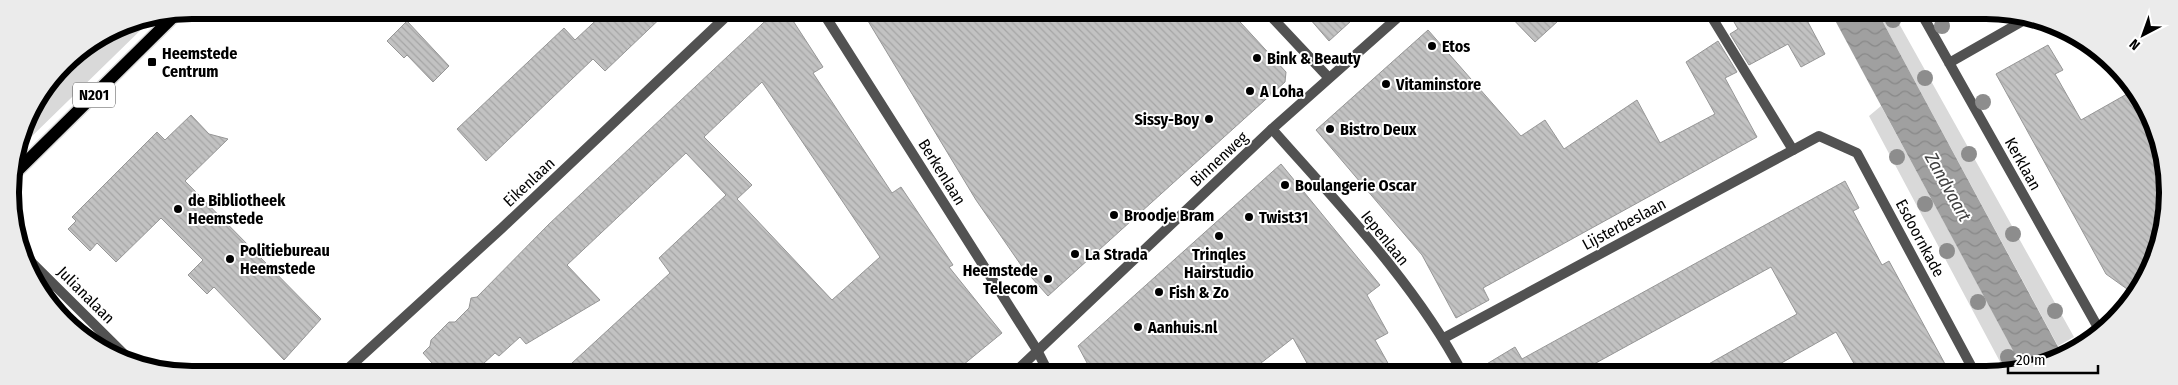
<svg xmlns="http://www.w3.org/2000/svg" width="2178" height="385" font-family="'Fira Sans Condensed',sans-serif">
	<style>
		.green { fill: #d9d9d9 }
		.water { fill: url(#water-waves) }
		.building { fill: url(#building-back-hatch); stroke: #969696; fill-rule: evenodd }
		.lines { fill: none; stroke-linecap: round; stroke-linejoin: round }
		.primary-casing { stroke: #dbdbdb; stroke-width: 15 }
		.path { stroke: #747474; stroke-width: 3; stroke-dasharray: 1 2.5; stroke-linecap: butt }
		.service { stroke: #525252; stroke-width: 10 }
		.minor { stroke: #525252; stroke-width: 10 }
		.tertiary { stroke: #525252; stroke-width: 10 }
		.primary { stroke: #000; stroke-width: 12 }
		.tree { fill: #8d8d8d }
		.poi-dot { fill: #000; stroke: #fff; stroke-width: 2 }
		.labels { text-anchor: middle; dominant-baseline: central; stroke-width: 4; stroke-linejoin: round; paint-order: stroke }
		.shield { fill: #fff; stroke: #4c4c4c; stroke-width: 1 }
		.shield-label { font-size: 15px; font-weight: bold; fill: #000 }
		.poi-label { font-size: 16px; font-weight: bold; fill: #000; stroke: #fff; text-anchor: start }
		.street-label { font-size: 16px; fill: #000; stroke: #fff }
		.water-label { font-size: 18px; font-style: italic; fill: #414141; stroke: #fff }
		.rim { fill: none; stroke: #000; stroke-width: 6 }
	</style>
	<defs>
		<pattern id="water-waves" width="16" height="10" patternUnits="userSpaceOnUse" patternTransform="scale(1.25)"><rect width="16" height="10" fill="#a0a0a0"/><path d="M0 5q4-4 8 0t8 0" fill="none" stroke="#888"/></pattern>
		<pattern id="building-back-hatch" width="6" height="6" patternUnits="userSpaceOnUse" patternTransform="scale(1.25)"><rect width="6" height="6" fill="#c2c2c2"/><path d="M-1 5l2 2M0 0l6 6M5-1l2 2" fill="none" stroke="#a5a5a5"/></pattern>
	</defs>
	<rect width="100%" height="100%" fill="#fff"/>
	<!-- green -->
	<path class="green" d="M1877 11H1892L2074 337 2058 346Z
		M153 18 27 141 21 135 24 122 40 99 104 36 123 24Z
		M1881 106 2022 366 2006 373 1869 116Z"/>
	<!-- water -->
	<path class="water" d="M1830 11H1877L2063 356 2056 361 2023 369Z"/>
	<!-- building -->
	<path class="building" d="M607 10H669L605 71 593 59 486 161 457 129 564 28 575 40Z
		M777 10H786L823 67 813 73 892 193 901 187 953 265 949 267 1002 333 952 374H560L670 273 659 258 726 195 686 153 567 265 600 300 526 344 520 337 499 356 495 353 472 374H442L423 353 430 346 431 340 449 322H455L469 308 471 298 477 297 549 224ZM762 82 880 257 832 300 737 199 752 185 704 137Z
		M862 11H1230L1286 72 1285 82 1048 296 1023 268 976 200Z
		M1303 11H1362L1329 41Z
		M1505 11H1569L1535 42Z
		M1754 11H1802L1825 54 1801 67 1788 44 1749 65 1730 34 1738 29 1734 22Z
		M407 21 449 66 433 82 407 55 404 58 387 41Z
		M1428 30 1521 136 1545 120 1564 149 1637 100 1660 143 1715 114 1686 62 1718 41 1737 72 1725 78 1757 137 1483 288 1489 300 1456 318 1422 255 1316 130Z
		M2048 45 2063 70 2055 74 2081 120 2134 90 2162 145 2166 216 2149 273 2134 294 2106 274 1996 74Z
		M191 115 209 134 228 139 185 181 321 319 284 360 214 287 207 294 188 275 203 260 161 218 116 262 97 243 90 251 68 229 76 221 72 217 157 132 165 140Z
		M1281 164 1380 285 1367 295 1388 333 1375 340 1394 374H1313L1293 338 1247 374H1093L1078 346Z
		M1845 181 1859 208 1853 211 1882 265 1889 261 1951 375 1860 374 1836 332 1762 374H1691L1797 314 1771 267 1594 364 1599 374H1470L1515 347 1522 359Z"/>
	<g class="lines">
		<defs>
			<path id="primary" d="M11 177 177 13"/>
		</defs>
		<!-- primary casing -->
		<use href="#primary" class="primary-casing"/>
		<!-- path -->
		<path class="path" d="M247 10 258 22
			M2038 365 2083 340"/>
		<!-- service -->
		<path class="service" d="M1708 11 1793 150"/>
		<!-- minor -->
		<path class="minor" d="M822 11 1037 350 1049 374
			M1266 11 1328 77
			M1920 11 2100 331
			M1949 63 2028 18
			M1272 129C1340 206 1415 283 1463 374
			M20 251 130 360
			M1444 338 1819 136 1857 153 1976 375
			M342 374 502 228 733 10"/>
		<!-- tertiary -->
		<path class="tertiary" d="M1013 374 1272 129 1405 11"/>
		<!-- primary -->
		<use href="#primary" class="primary"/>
	</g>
	<!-- trees -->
	<g class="tree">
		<circle cx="1893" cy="20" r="8"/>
		<circle cx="1942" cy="26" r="8"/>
		<circle cx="1925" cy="78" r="8"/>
		<circle cx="1983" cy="102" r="8"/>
		<circle cx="1969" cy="154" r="8"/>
		<circle cx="1897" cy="157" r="8"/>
		<circle cx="1925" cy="204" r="8"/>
		<circle cx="2013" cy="234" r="8"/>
		<circle cx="1947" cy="251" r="8"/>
		<circle cx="1978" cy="302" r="8"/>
		<circle cx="2055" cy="311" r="8"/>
		<circle cx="2008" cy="357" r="8"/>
	</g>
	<!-- markers -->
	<g class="poi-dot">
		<circle cx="1432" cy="46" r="5"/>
		<circle cx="1257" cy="58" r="5"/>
		<rect x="147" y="57" width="10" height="10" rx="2.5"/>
		<circle cx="1386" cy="84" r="5"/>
		<circle cx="1250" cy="91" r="5"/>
		<circle cx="1209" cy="119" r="5"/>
		<circle cx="1330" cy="129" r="5"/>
		<circle cx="1285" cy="185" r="5"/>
		<circle cx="178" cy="209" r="5"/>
		<circle cx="1114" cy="215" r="5"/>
		<circle cx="1249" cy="217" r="5"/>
		<circle cx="1219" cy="236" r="5"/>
		<circle cx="1075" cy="254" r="5"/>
		<circle cx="230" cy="259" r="5"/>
		<circle cx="1048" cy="279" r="5"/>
		<circle cx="1159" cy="292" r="5"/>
		<circle cx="1138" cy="327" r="5"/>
	</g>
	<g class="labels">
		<!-- shield labels -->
		<rect class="shield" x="73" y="82.5" width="42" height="25" rx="4"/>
		<g class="shield-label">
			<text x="94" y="95">N201</text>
		</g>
		<!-- poi labels -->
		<g class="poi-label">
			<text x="1442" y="46">Etos</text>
			<text x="162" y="53">Heemstede<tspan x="162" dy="18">Centrum</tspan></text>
			<text x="1267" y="58">Bink &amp; Beauty</text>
			<text x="1396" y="84">Vitaminstore</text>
			<text x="1260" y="91">A Loha</text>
			<text x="1199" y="119" text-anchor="end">Sissy-Boy</text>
			<text x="1340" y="129">Bistro Deux</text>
			<text x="1295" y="185">Boulangerie Oscar</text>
			<text x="188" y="200">de Bibliotheek<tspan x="188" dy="18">Heemstede</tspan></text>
			<text x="1124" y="215">Broodje Bram</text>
			<text x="1259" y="217">Twist31</text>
			<text x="240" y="250">Politiebureau<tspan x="240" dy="18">Heemstede</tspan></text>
			<text x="1085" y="254">La Strada</text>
			<text x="1219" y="254" text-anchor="middle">Trinqles<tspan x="1219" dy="18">Hairstudio</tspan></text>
			<text x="1038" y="270" text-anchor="end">Heemstede<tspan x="1038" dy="18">Telecom</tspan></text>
			<text x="1169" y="292">Fish &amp; Zo</text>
			<text x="1148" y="327">Aanhuis.nl</text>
		</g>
		<!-- street labels -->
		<g class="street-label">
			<text transform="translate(1219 159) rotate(-43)">Binnenweg</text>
			<text transform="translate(2023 164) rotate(61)">Kerklaan</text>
			<text transform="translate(942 172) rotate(58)">Berkenlaan</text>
			<text transform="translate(529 182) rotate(-43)">Eikenlaan</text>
			<text transform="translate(1624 224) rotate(-28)">Lijsterbeslaan</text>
			<text transform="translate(1385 238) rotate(51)">Iepenlaan</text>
			<text transform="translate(1920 238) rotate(62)">Esdoornkade</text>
			<text transform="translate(86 295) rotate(45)">Julianalaan</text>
		</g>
		<!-- water labels -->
		<g class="water-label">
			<text transform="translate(1948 187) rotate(61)">Zandvaart</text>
		</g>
	</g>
	<!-- crop -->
	<path d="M0 0H2178V385H0ZM192 19H1986A173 173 0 0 1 2159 192V193A173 173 0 0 1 1986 366H192A173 173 0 0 1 19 193V192A173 173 0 0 1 192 19Z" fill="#ebebeb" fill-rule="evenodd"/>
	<path class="rim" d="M192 19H1986A173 173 0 0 1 2159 192V193A173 173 0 0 1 1986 366H192A173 173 0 0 1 19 193V192A173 173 0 0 1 192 19Z"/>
	<!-- north arrow -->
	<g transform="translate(2143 35) rotate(221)" stroke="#ffffff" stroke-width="4" paint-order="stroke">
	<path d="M0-4L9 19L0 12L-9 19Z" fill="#000000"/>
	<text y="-8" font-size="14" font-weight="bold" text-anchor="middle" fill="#000000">N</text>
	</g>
	<!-- scale -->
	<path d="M2008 365v8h90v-8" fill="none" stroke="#000000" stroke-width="2.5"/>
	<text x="2016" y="365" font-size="15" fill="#000000" stroke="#ffffff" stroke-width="4" paint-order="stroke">20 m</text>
</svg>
